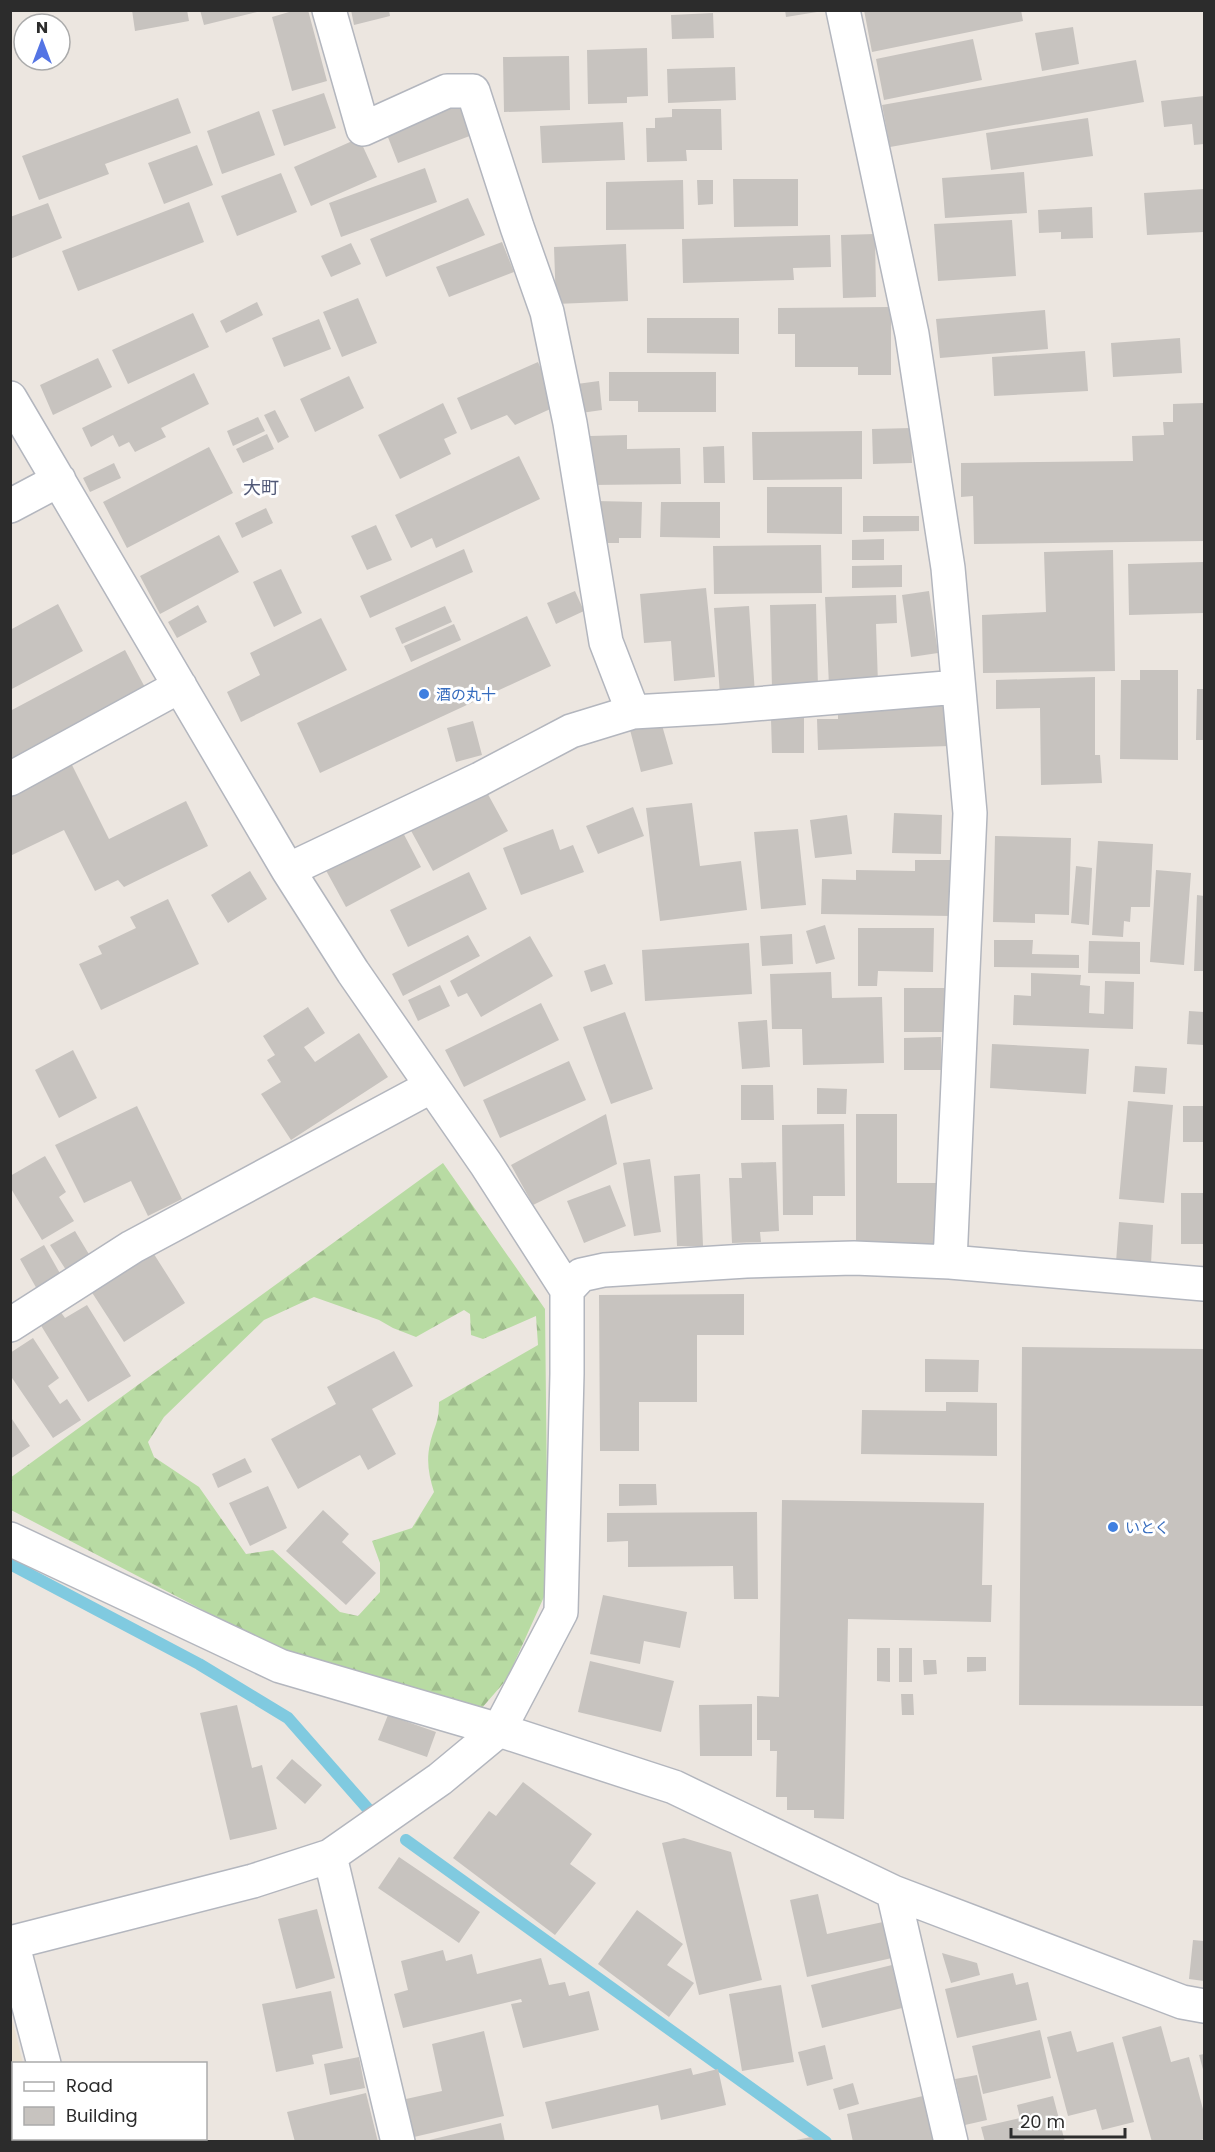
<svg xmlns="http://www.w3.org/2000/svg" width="1215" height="2152" font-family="Poppins,'Noto Sans JP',sans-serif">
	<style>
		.education { fill: #ebe2d2 }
		.forest { fill: url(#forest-firs); fill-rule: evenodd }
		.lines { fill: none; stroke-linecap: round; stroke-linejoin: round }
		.stream { stroke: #80cae0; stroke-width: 12 }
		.building { fill: #c7c3bf }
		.minor-casing { stroke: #b3b6be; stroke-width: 36 }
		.minor { stroke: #fff; stroke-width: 33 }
		.shop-dot { fill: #3f7fe0; stroke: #fff; stroke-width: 2 }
		.labels { text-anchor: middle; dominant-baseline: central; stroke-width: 6; stroke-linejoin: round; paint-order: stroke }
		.shop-label { font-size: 15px; fill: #366cbe; stroke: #fff; text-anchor: start }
		.quarter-label { font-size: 18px; fill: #515977; stroke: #fff }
	</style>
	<defs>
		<pattern id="forest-firs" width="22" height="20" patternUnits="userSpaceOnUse" patternTransform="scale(1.5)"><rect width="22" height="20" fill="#b8dba3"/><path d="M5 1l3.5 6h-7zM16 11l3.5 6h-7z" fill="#9ebc8c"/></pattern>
	</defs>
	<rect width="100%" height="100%" fill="#ece6e0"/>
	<!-- education -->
	<path class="education" d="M10 2012 23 2063 14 2064V2138L42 2139 43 2141H11Z"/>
	<!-- forest -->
	<path class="forest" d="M443 1163 545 1309 548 1588 507 1679 481 1709 285 1653 11 1510 10 1478ZM314 1297 379 1320 393 1328 416 1337 464 1310 470 1314 471 1335 483 1339 536 1316 538 1345 439 1402C439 1423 434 1426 430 1444 426 1461 429 1476 434 1492L412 1528 372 1541 380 1563V1592L358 1616 340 1612 273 1550 246 1554 199 1487 154 1457 148 1442 164 1417 264 1320Z"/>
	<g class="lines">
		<!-- stream -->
		<path class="stream" d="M10 1564 199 1664 288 1718 368 1809
			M406 1840 826 2142"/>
	</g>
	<!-- building -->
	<path class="building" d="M132 10H187L189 21 135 31Z
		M200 10H261V11L204 25Z
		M296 10H308L327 81 292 91 272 17Z
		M351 10H389L390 16 354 25Z
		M785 10H817V12L786 17Z
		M864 10H1021L1023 21 872 52Z
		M713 13 714 38 672 39 671 15Z
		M1073 27 1079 64 1042 71 1035 33Z
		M973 39 982 80 884 100 876 59Z
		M647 48 648 96 627 97V103L588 104 587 50Z
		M569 56 570 110 504 112 503 57Z
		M1136 60 1144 102 890 147 882 105Z
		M735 67 736 100 668 103 667 69Z
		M324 93 336 128 284 146 272 110Z
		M1204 96V144L1194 145 1192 124 1164 127 1161 101Z
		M178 98 191 133 105 164 109 174 39 200 22 156Z
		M461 98 475 134 398 163 384 127Z
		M672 109H721L722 150H686L687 161 647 162 646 128H655V118L672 117Z
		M259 111 275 155 222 174 207 131Z
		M1088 118 1093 156 991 170 986 133Z
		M623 122 625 160 542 163 540 126Z
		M359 138 377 177 311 206 294 167Z
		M197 145 213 185 164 204 148 163Z
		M425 168 437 202 341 237 329 203Z
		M1024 172 1027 213 945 218 942 178Z
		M281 173 297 212 237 236 221 196Z
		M733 179H798V226L734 227Z
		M683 180 684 229 606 230V182Z
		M697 180H713V204L698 205Z
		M1204 189V232L1147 235 1144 193Z
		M468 198 485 235 386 277 370 239Z
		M189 202 204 242 78 291 62 251Z
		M48 203 62 238 10 259V217Z
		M1092 207 1093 238 1061 239V232L1039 233 1038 210Z
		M1012 220 1016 276 938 281 934 224Z
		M875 234 876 297 843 298 841 235Z
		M830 235 831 267 793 268 794 280 683 283 682 239Z
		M502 242 514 272 449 297 436 267Z
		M351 243 361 264 331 277 321 256Z
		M626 244 628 301 556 304 554 247Z
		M358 298 377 343 342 357 323 312Z
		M257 302 263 315 226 333 220 321Z
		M891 307V375H858V367H795V334H778V308Z
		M1045 310 1048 349 940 358 936 319Z
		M193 313 209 347 128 384 112 350Z
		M647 318H739V354L647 353Z
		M319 319 331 349 284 367 272 338Z
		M1180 338 1182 373 1113 377 1111 343Z
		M1085 351 1088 391 994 396 992 357Z
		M98 358 112 387 53 415 40 385Z
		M538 362 557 406 515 425 507 415 471 430 457 398Z
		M609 372H716V412H638V401H609Z
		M194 373 209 404 161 428 166 437 135 452 129 442 119 447 113 435 91 447 82 428Z
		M349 376 364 408 315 432 300 399Z
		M599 381 602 410 581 413 577 384Z
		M443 403 457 433 444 439 451 454 400 479 378 435Z
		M1204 403V541L974 544 973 496 961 497V463L1133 461 1132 436 1164 435 1163 422H1173V404Z
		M275 410 289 437 278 443 264 415Z
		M258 417 265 431 233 446 227 431Z
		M911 428 912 463 873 464 872 429Z
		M862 431V479L753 480 752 432Z
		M267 434 274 449 243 463 236 449Z
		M627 435V449L680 448 681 484 591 485 590 436Z
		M724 446 725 483H704L703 447Z
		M209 447 233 493 127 548 103 502Z
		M519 456 540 499 436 548 432 538 411 548 395 515Z
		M114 463 121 478 90 492 83 478Z
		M767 487H842V534L767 533Z
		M596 501 642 502 641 538H619V543H596Z
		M661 502H720V538L660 537Z
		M266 508 273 523 242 538 235 523Z
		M863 516H919V531L863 532Z
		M376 525 392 560 367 570 351 536Z
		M219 535 239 572 160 614 140 576Z
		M884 539V560H852V540Z
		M821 545 822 593 714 594 713 546Z
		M464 549 473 572 370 618 360 596Z
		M1113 550 1115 671 983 673 982 615 1046 612 1044 552Z
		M1204 562V613L1129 615 1128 564Z
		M902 565V587L852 588V566Z
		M281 569 302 613 274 627 253 582Z
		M706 588 715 677 674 681 671 641 644 643 640 594Z
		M575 591 584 611 556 624 547 603Z
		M929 591 938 653 911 657 902 595Z
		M896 595 897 623 876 624 878 684 829 686 825 597Z
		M58 604 83 651 10 690V630Z
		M816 604 818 688 772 689 770 605Z
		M198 605 207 622 177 638 168 622Z
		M445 606 452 622 402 644 395 628Z
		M749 606 755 694 720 696 714 608Z
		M527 616 551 666 320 773 297 723Z
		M321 618 347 670 241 722 227 692 260 675 250 653Z
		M454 624 461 640 411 662 404 646Z
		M125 650 148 693 10 766V711Z
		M1140 670H1178V760L1120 759 1121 680H1140Z
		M1095 677V755H1100L1102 783 1041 785 1040 708 996 709V680Z
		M1197 689H1204V740H1196Z
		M948 701 950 746 818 750 817 719H838V705Z
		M660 718 673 764 641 772 629 726Z
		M804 718V753H772L771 719Z
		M473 721 482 755 456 762 447 728Z
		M70 761 109 839 186 801 208 846 124 887 118 880 95 891 64 830 10 856V790Z
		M484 787 508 831 433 871 409 827Z
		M692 803 700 866 741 861 747 910 660 921 646 808Z
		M633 807 644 836 598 854 586 826Z
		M894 813 942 815 941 854 892 853Z
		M847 815 852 854 815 858 810 820Z
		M399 825 421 867 346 907 323 865Z
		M553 829 560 850 573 845 584 872 521 895 503 848Z
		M798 829 806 905 761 909 754 832Z
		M995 836 1071 838 1069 915 1035 914V923L993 922Z
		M1098 841 1153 844 1150 907H1131L1130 922 1124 921 1123 937 1092 935Z
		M915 860H952L951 916 821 914 822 879 856 880V870L915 871Z
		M1076 866 1092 868 1089 925 1071 923Z
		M1156 870 1191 873 1184 965 1150 962Z
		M250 871 267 899 228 923 211 895Z
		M469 872 487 909 408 947 390 910Z
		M1197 895 1204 896V971H1194Z
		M168 899 199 964 101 1010 79 964 102 954 98 946 136 928 130 917Z
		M825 925 835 959 816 964 806 931Z
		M858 928H934L933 972 878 971 877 986H858Z
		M792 934 793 964 762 966 760 936Z
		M468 935 480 956 403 996 392 974Z
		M530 936 553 976 481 1017 467 993 458 997 450 981Z
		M994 940H1033L1032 954 1079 955V968L994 967Z
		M1089 941 1140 942V974L1088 973Z
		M749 943 752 994 645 1001 642 950Z
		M605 964 613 984 591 992 584 971Z
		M831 972 832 998 882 997 884 1063 803 1065 802 1029H772L770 974Z
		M1031 973 1081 975 1080 985 1090 986 1089 1013 1104 1014 1105 981 1134 982 1133 1029 1013 1025 1014 995 1031 996Z
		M440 985 450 1006 418 1021 408 1000Z
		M904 988H945V1032H904Z
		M541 1003 559 1040 464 1087 445 1050Z
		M308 1007 325 1033 304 1047 315 1062 359 1033 388 1077 291 1140 261 1094 281 1082 267 1060 275 1055 263 1036Z
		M1189 1011 1204 1012V1045L1187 1044Z
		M625 1012 653 1089 611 1104 583 1027Z
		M767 1020 770 1067 742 1069 738 1022Z
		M941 1037V1070H904V1038Z
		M992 1044 1089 1049 1086 1094 990 1088Z
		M73 1050 97 1098 59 1118 35 1070Z
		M569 1061 586 1100 500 1138 483 1100Z
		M1135 1066 1167 1068 1165 1094 1133 1092Z
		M741 1085H773L774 1120H741Z
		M817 1088 847 1089 846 1114H817Z
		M1128 1101 1173 1105 1164 1203 1119 1199Z
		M137 1106 182 1199 148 1216 131 1181 84 1203 55 1145Z
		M1183 1106H1204V1142H1183Z
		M606 1114 617 1164 533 1205 511 1165Z
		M856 1114H897V1183H938V1245H856Z
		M844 1124 845 1196H813V1215H783L782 1125Z
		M45 1156 66 1192 59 1197 74 1221 42 1240 10 1187V1176Z
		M650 1159 661 1232 634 1236 623 1163Z
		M776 1162 779 1231 760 1232 761 1242 732 1243 729 1178H742L741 1163Z
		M700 1174 703 1246H677L674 1176Z
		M610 1185 626 1226 584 1243 567 1201Z
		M1181 1193H1204V1244H1181Z
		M1119 1222 1153 1225 1151 1264 1116 1262Z
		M75 1231 90 1256 66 1270 50 1245Z
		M44 1245 62 1277 38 1291 20 1259Z
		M152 1251 185 1303 124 1342 91 1291Z
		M744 1294V1335H697V1402H639V1451H600L599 1295Z
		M87 1305 131 1376 88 1402 37 1319 57 1307 65 1318Z
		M33 1338 59 1378 48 1386 60 1404 67 1399 81 1420 53 1438 10 1375V1353Z
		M1022 1347 1204 1349V1706L1019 1705Z
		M394 1351 413 1386 372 1409 396 1454 368 1470 360 1455 298 1489 271 1439 336 1404 327 1387Z
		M925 1359 979 1360 978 1392H925Z
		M946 1402 997 1403V1456L861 1454 862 1410 946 1411Z
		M10 1416 30 1446 10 1459Z
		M245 1458 252 1472 218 1488 212 1474Z
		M619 1484H656L657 1505 619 1506Z
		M268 1486 287 1528 250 1546 229 1503Z
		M782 1500 984 1503 982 1585H992L991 1622 848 1619 844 1819 814 1818V1810H787V1797H776L777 1751H770V1740H757V1696L779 1697Z
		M323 1510 349 1534 342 1542 376 1573 346 1605 286 1551Z
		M757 1512 758 1599H734L733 1566 628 1567V1541L607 1542V1513Z
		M603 1595 687 1612 680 1648 644 1641 640 1664 590 1654Z
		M877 1648H890V1682L877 1681Z
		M899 1648H912V1682H899Z
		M967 1657H986V1671L967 1672Z
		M923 1660H936L937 1674 924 1675Z
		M590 1661 674 1681 661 1732 578 1712Z
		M901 1694H913L914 1715H902Z
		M752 1704V1756H700L699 1705Z
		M237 1705 252 1768 262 1765 277 1829 230 1840 200 1713Z
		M388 1715 436 1732 427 1757 378 1740Z
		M292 1759 322 1785 305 1804 276 1778Z
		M523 1782 592 1834 570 1864 596 1883 555 1935 453 1858 489 1811 496 1816Z
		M684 1838 731 1852 762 1980 699 1995 662 1843Z
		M399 1857 480 1912 459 1943 378 1888Z
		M818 1894 827 1934 883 1922 892 1958 807 1977 790 1900Z
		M317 1909 335 1978 296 1989 278 1919Z
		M637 1910 683 1944 667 1965 694 1983 669 2017 598 1964Z
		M1193 1940 1204 1941V1981L1189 1979Z
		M443 1950 446 1961 472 1954 477 1974 541 1958 549 1985 565 1982 569 1996 589 1991 599 2030 523 2048 511 2004 522 2002 521 1999 403 2028 394 1994 408 1990 401 1961Z
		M942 1953 977 1963 980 1975 951 1983Z
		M892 1965 902 2008 822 2028 811 1985Z
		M1013 1973 1016 1985 1028 1982 1037 2020 957 2038 945 1989Z
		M781 1985 794 2062 742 2071 729 1994Z
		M331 1991 343 2048 312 2055 314 2064 276 2072 262 2004Z
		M1161 2026 1171 2062 1189 2057 1204 2113V2139L1195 2142H1152L1122 2037Z
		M1040 2030 1051 2078 983 2094 972 2046Z
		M484 2031 504 2116 414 2137 406 2099 442 2091 432 2044Z
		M1071 2031 1077 2052 1113 2042 1134 2122 1102 2130 1096 2109 1068 2116 1047 2037Z
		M825 2045 833 2079 807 2086 798 2052Z
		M1204 2054V2073L1199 2055Z
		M359 2057 365 2088 330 2095 324 2064Z
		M691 2068 693 2075 718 2069 726 2105 661 2120 658 2105 552 2129 545 2102Z
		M977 2075 987 2120 965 2125 955 2079Z
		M853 2083 859 2104 839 2110 833 2089Z
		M366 2093 378 2142H295L287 2112Z
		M927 2095 938 2142H853L847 2114Z
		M1053 2096 1065 2142H985L981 2127 1020 2118 1017 2105Z
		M501 2123 505 2142H425V2141Z
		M811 2137 816 2142H796V2140Z
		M82 2138H134L135 2142H74Z"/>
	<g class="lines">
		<defs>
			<path id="minor" d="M329 10 363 129 447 91H473L517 227 547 312 570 423 606 642 633 712
				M843 10 912 334 948 568 970 813 950 1262
				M10 398 288 870 353 972 486 1164 567 1290V1374L561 1612 499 1730 440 1779 330 1856 253 1881 10 1943
				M10 506 59 480
				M10 779 180 686
				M288 870 480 779 571 731 633 712 719 707 958 687
				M567 1290 581 1275 604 1270 746 1261 854 1258 950 1262 1204 1284
				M10 1325 132 1247 432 1086
				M10 1539 280 1666 499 1730 674 1787 893 1892 1182 2002 1204 2006
				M330 1856 398 2142
				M893 1892 951 2142
				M12 1942 44 2064
				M64 2138 65 2142"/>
		</defs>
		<!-- minor casing -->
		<use href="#minor" class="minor-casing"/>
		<!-- minor -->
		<use href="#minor" class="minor"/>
	</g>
	<!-- markers -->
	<g class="shop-dot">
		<circle cx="424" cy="694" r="6"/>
		<circle cx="1113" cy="1527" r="6"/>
	</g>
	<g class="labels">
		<!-- shop labels -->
		<g class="shop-label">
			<text x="436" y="694">酒の丸十</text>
			<text x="1125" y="1527">いとく</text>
		</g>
		<!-- quarter labels -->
		<g class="quarter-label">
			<text x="261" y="487">大町</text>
		</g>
	</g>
	<!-- border -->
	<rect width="1215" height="2152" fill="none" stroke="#2c2c2c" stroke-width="24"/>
	<!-- legend -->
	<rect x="12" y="2062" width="195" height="78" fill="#ffffff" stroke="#ababab" stroke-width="1.5"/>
	<rect x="24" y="2082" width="30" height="9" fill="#ffffff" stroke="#ababab" stroke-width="1.5"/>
	<text x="66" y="2092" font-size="18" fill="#2c2c2c">Road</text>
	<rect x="24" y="2107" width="30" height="18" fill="#c7c3bf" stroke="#ababab" stroke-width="1.5"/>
	<text x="66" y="2122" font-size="18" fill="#2c2c2c">Building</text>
	<!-- north arrow -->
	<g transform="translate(42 42)"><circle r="28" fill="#ffffff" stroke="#ababab" stroke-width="1.5"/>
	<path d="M0-4.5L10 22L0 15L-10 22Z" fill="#5474e4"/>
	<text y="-9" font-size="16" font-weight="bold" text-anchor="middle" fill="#2c2c2c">N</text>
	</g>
	<!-- scale -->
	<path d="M1011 2128v9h114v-9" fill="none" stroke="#2c2c2c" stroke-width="3"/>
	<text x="1020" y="2128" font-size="18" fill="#2c2c2c" stroke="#ffffff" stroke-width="4.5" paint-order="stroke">20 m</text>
</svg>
